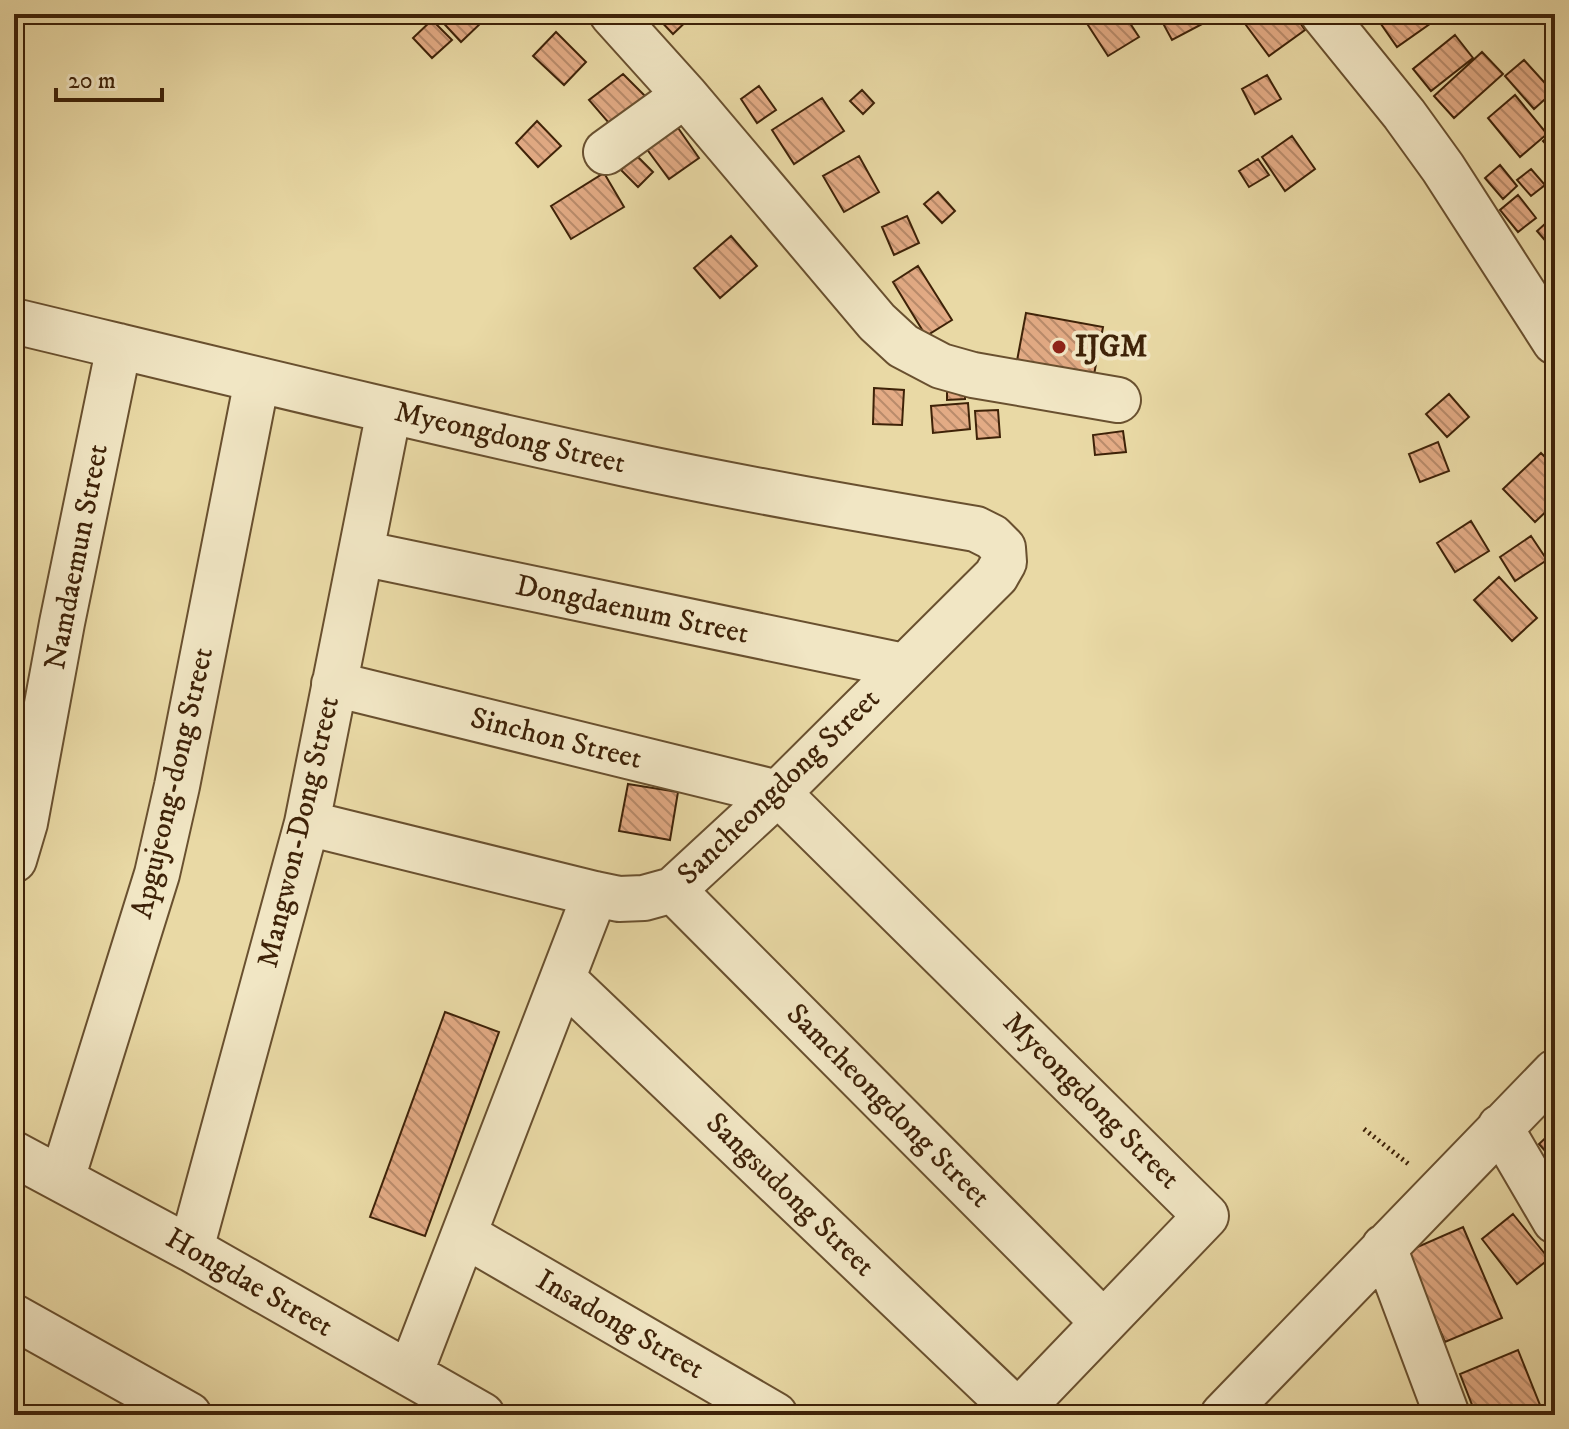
<svg xmlns="http://www.w3.org/2000/svg" width="1569" height="1429" font-family="'IM FELL DW Pica',serif">
	<style>
		.building { fill: url(#building-back-hatch); stroke: #3e2208; stroke-width: 2 }
		.lines { fill: none; stroke-linecap: round; stroke-linejoin: round }
		.minor-casing { stroke: #69502f; stroke-width: 48 }
		.path { stroke: #3e2208; stroke-width: 5; stroke-dasharray: 2 4; stroke-linecap: butt }
		.minor { stroke: #f1e6c4; stroke-width: 44 }
		.poi-dot { fill: #8f2418; stroke: #f1e6c4; stroke-width: 3 }
		.labels { text-anchor: middle; dominant-baseline: central; stroke-width: 8; stroke-linejoin: round; paint-order: stroke }
		.poi-label { font-size: 30px; font-weight: bold; fill: #3e2208; stroke: #f1e6c4; text-anchor: start }
		.street-label { font-size: 30px; fill: #3e2208; stroke: #f1e6c4 }
	</style>
	<defs>
		<pattern id="building-back-hatch" width="6" height="6" patternUnits="userSpaceOnUse" patternTransform="scale(2)"><rect width="6" height="6" fill="#e3ab85"/><path d="M-1 5l2 2M0 0l6 6M5-1l2 2" fill="none" stroke="#b98b6b"/></pattern>
	</defs>
	<rect width="100%" height="100%" fill="#e9d9a5"/>
	<filter id="stains"><feTurbulence type="fractalNoise" baseFrequency=".0025" numOctaves="4"/><feColorMatrix values="0 0 0 0 .2 0 0 0 0 .09 0 0 0 0 .02 0 0 0 .5 -.17"/></filter>
	<radialGradient id="worn" r=".72"><stop offset=".6" stop-color="#630" stop-opacity="0"/><stop offset="1" stop-color="#630" stop-opacity=".3"/></radialGradient>
	<!-- building -->
	<path class="building" d="M435 14H475L482 22 461 42Z
		M654 14H694L673 34Z
		M1098 14H1124L1139 37 1108 56 1086 22Z
		M1158 14H1221L1172 40Z
		M1244 14H1294L1305 30 1269 56 1240 17Z
		M1374 14H1444L1397 47Z
		M432 20 452 40 432 58 413 38Z
		M556 32 586 62 564 85 533 56Z
		M1455 35 1473 58 1431 91 1413 69Z
		M1482 52 1503 74 1454 118 1434 96Z
		M1524 60 1553 92 1534 109 1505 76Z
		M623 74 650 101 614 129 589 100Z
		M1267 75 1281 99 1255 114 1242 89Z
		M759 86 776 110 757 123 741 99Z
		M862 90 874 103 863 114 850 101Z
		M1515 95 1547 134 1520 157 1488 118Z
		M822 98 844 131 794 164 772 130Z
		M537 121 561 146 538 167 516 143Z
		M676 125 699 158 669 179 646 148Z
		M1555 131V154L1543 141Z
		M1292 136 1315 169 1285 191 1262 157Z
		M636 155 653 172 638 187 621 170Z
		M859 156 879 192 844 212 823 176Z
		M1258 159 1269 175 1249 187 1239 171Z
		M1500 165 1517 186 1503 199 1485 178Z
		M1531 169 1545 185 1531 196 1517 180Z
		M604 173 624 207 571 239 551 206Z
		M938 192 955 211 942 223 924 204Z
		M1518 195 1536 218 1518 232 1500 210Z
		M1555 215V252L1537 231Z
		M907 216 919 243 894 255 882 227Z
		M731 236 757 266 720 298 694 268Z
		M918 266 952 320 926 336 893 282Z
		M1026 313 1103 327 1093 380 1016 366Z
		M874 388 904 390 902 425 873 424Z
		M965 389V399L947 400V390Z
		M1449 394 1469 417 1447 437 1426 414Z
		M968 403 970 429 933 433 931 406Z
		M998 410 1000 437 977 439 975 411Z
		M1123 431 1126 452 1095 455 1093 435Z
		M1438 442 1449 471 1420 482 1409 454Z
		M1541 453 1555 467V503L1535 522 1503 489Z
		M1471 521 1489 551 1455 572 1437 543Z
		M1531 536 1547 560 1515 581 1500 557Z
		M1499 577 1537 618 1512 641 1474 600Z
		M628 784 678 792 670 840 619 831Z
		M445 1012 499 1032 425 1236 370 1217Z
		M1555 1129V1162L1539 1144Z
		M1513 1214 1549 1259 1517 1284 1482 1239Z
		M1463 1227 1502 1318 1445 1342 1406 1252Z
		M1518 1350 1544 1415H1476L1460 1374Z"/>
	<g class="lines">
		<defs>
			<path id="minor" d="M612 14 685 95 877 322 903 346 941 366 973 375 1118 400
				M1323 14 1404 114 1443 168 1555 342
				M606 152 685 95
				M14 321C218 370 421 420 626 464 742 489 859 509 976 529L992 537 1003 548 1004 562 996 576 778 793 673 890 644 898 619 899 595 894 307 823
				M361 553 904 666
				M334 684 778 793 1206 1216 1015 1415
				M14 860 25 823 62 623 119 346
				M673 890 1103 1322
				M563 979 1018 1412
				M1500 1127 1555 1221
				M14 1154 191 1249 482 1415
				M62 1179 157 874 177 786 257 380
				M465 1235 775 1415
				M1384 1247 1447 1415
				M191 1249 307 823 389 411
				M14 1317 189 1415
				M410 1374 595 894
				M1223 1415 1555 1072"/>
		</defs>
		<!-- minor casing -->
		<use href="#minor" class="minor-casing"/>
		<!-- path -->
		<path class="path" d="M1364 1129 1411 1166"/>
		<!-- minor -->
		<use href="#minor" class="minor"/>
	</g>
	<!-- markers -->
	<circle class="poi-dot" cx="1059" cy="347" r="8"/>
	<g class="labels">
		<!-- poi labels -->
		<g class="poi-label">
			<text x="1075" y="347">IJGM</text>
		</g>
		<!-- street labels -->
		<g class="street-label">
			<text transform="translate(510 438) rotate(13)">Myeongdong Street</text>
			<text transform="translate(77 557) rotate(-79)">Namdaemun Street</text>
			<text transform="translate(632 610) rotate(12)">Dongdaenum Street</text>
			<text transform="translate(556 739) rotate(14)">Sinchon Street</text>
			<text transform="translate(173 783) rotate(-77)">Apgujeong-dong Street</text>
			<text transform="translate(779 787) rotate(-44)">Sancheongdong Street</text>
			<text transform="translate(299 832) rotate(-77)">Mangwon-Dong Street</text>
			<text transform="translate(1091 1101) rotate(45)">Myeongdong Street</text>
			<text transform="translate(888 1106) rotate(45)">Samcheongdong Street</text>
			<text transform="translate(790 1195) rotate(44)">Sangsudong Street</text>
			<text transform="translate(249 1283) rotate(30)">Hongdae Street</text>
			<text transform="translate(620 1325) rotate(30)">Insadong Street</text>
		</g>
	</g>
	<!-- margin -->
	<rect width="1569" height="1429" fill="none" stroke="#e9d9a5" stroke-width="48"/>
	<rect x="16" y="16" width="1537" height="1397" fill="none" stroke="#3e2208" stroke-width="4"/>
	<rect x="24" y="24" width="1521" height="1381" fill="none" stroke="#3e2208" stroke-width="2"/>
	<!-- scale -->
	<path d="M56 88v12h106v-12" fill="none" stroke="#3e2208" stroke-width="4"/>
	<text x="68" y="88" font-size="24" fill="#3e2208" stroke="#f1e6c4" stroke-width="6" paint-order="stroke">20 m</text>
	<rect width="100%" height="100%" filter="url(#stains)"/>
	<rect width="100%" height="100%" fill="url(#worn)"/>
</svg>
